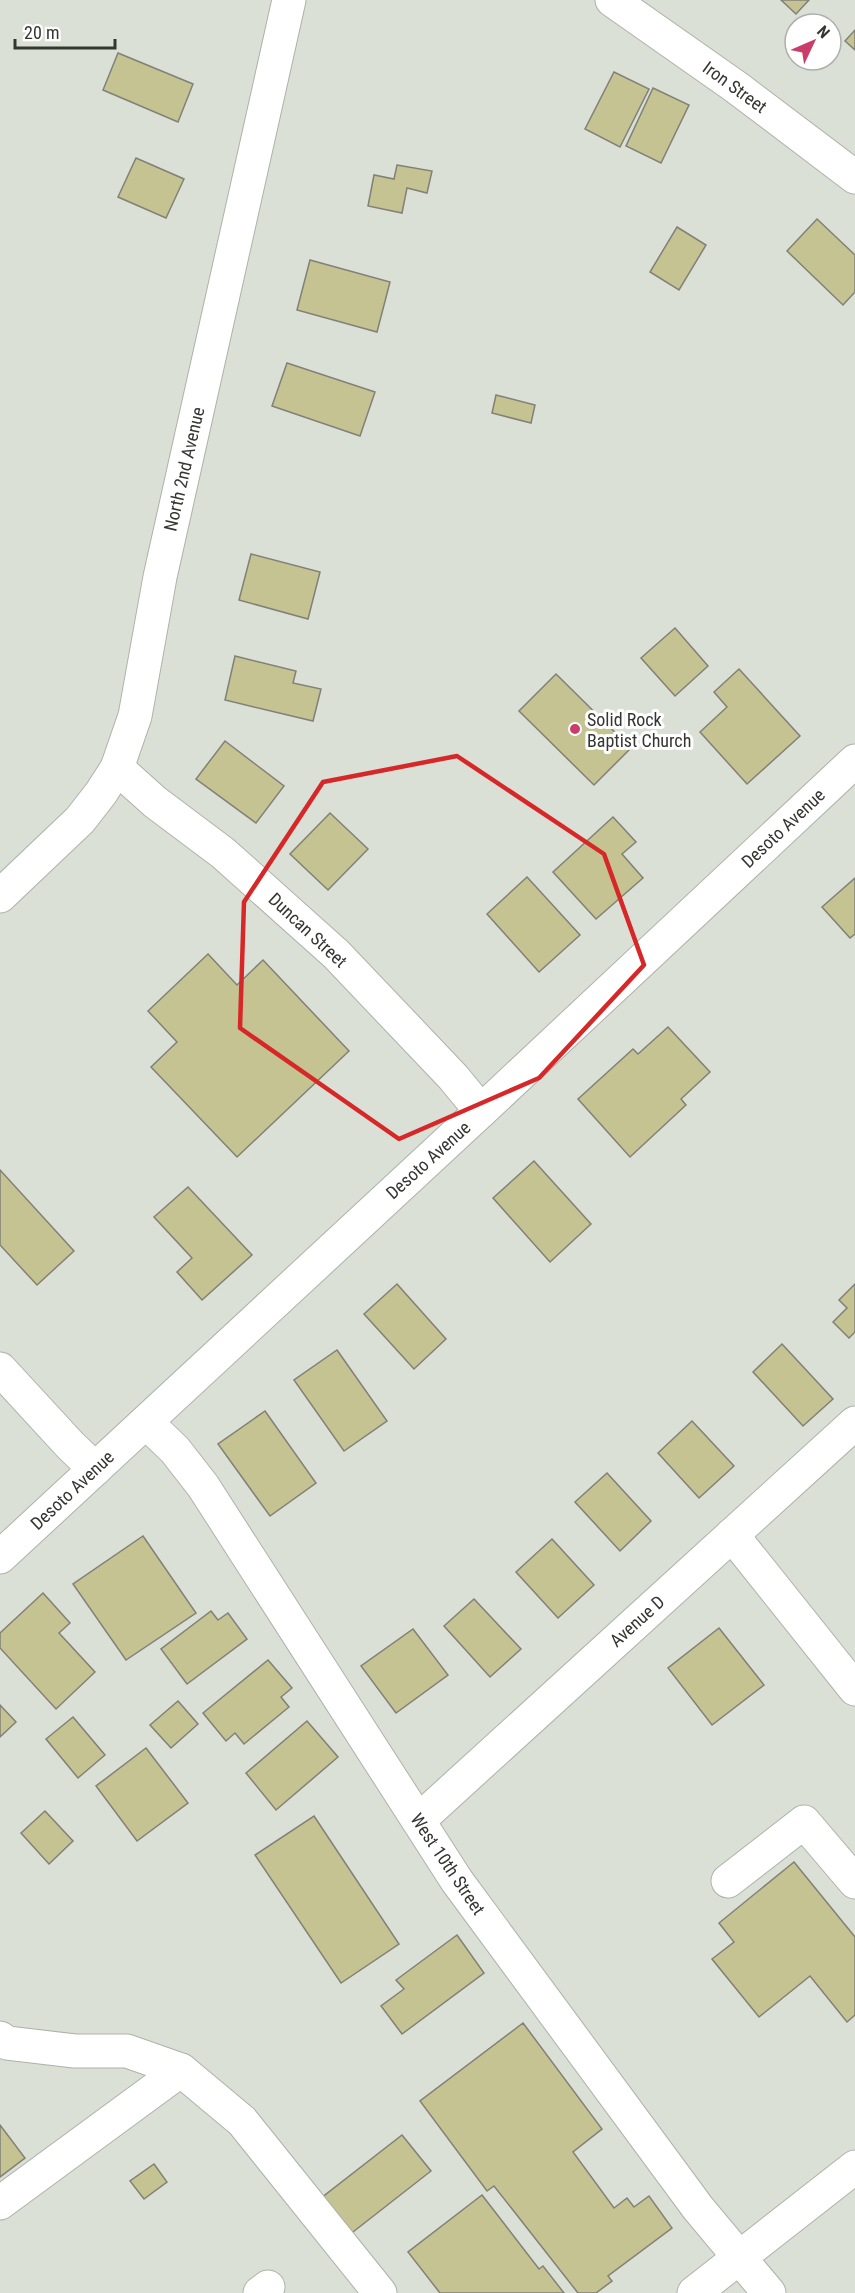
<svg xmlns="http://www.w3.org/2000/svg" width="855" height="2293" font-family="'Roboto Condensed',sans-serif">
	<rect width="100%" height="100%" fill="#dbe0d7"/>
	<g fill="#c4c391" stroke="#818178" stroke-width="1.5">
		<path d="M 781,0 L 809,0 L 796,14 Z"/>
		<path d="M 855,30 L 855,50 L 845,41 Z"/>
		<path d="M 118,53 L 193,84 L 178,122 L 103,90 Z"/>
		<path d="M 614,72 L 649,89 L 620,147 L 585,129 Z"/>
		<path d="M 653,88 L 689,105 L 661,163 L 626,146 Z"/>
		<path d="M 136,158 L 184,179 L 166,218 L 118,197 Z"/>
		<path d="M 397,165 L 432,171 L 427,193 L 407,188 L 402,213 L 368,206 L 374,175 L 394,179 Z"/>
		<path d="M 817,219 L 855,255 L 855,292 L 843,305 L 787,251 Z"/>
		<path d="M 677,227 L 706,245 L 679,290 L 650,272 Z"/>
		<path d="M 310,260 L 390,282 L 377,332 L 297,310 Z"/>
		<path d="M 287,363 L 375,392 L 360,436 L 272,406 Z"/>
		<path d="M 496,395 L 535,405 L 531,423 L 492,413 Z"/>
		<path d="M 251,554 L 320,572 L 308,619 L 239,600 Z"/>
		<path d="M 675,628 L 708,666 L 675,696 L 641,658 Z"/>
		<path d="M 235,656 L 296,671 L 293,683 L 321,689 L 313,721 L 225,700 Z"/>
		<path d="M 739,669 L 800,736 L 747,784 L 700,732 L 727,707 L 714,692 Z"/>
		<path d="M 556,674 L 631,748 L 594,785 L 519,711 Z"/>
		<path d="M 225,741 L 284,786 L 256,823 L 196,779 Z"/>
		<path d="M 330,813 L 368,849 L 328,890 L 290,854 Z"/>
		<path d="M 613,817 L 636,842 L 622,854 L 643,878 L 596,919 L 553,872 Z"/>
		<path d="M 527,877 L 580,935 L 539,972 L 487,914 Z"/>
		<path d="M 855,878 L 855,934 L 850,938 L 822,907 Z"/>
		<path d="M 208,954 L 237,985 L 263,960 L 349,1051 L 237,1157 L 151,1067 L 177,1042 L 148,1011 Z"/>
		<path d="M 668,1027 L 710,1072 L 681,1099 L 686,1105 L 630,1157 L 578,1099 L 633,1049 L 638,1054 Z"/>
		<path d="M 534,1161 L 591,1224 L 550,1262 L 493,1198 Z"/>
		<path d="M 0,1170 L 74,1251 L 37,1285 L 0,1245 Z"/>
		<path d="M 188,1187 L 252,1255 L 202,1300 L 177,1272 L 192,1258 L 154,1217 Z"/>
		<path d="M 397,1284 L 446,1339 L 414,1369 L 364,1314 Z"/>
		<path d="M 855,1284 L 855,1332 L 849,1338 L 833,1322 L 847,1308 L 839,1300 Z"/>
		<path d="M 782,1344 L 833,1399 L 803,1426 L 753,1372 Z"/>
		<path d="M 337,1350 L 387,1421 L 344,1451 L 294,1380 Z"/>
		<path d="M 265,1411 L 316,1483 L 270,1516 L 218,1444 Z"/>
		<path d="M 692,1421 L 734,1466 L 699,1498 L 658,1453 Z"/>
		<path d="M 607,1473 L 651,1521 L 620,1551 L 575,1502 Z"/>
		<path d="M 143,1536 L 196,1613 L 126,1660 L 73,1584 Z"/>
		<path d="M 552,1539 L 594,1585 L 558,1618 L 516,1572 Z"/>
		<path d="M 43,1593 L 70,1623 L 59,1633 L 95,1672 L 56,1709 L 0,1648 L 0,1633 Z"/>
		<path d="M 474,1599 L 521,1649 L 490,1677 L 444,1626 Z"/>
		<path d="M 211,1611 L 218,1620 L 228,1613 L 247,1639 L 187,1684 L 161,1649 Z"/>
		<path d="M 719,1628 L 764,1685 L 712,1725 L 668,1668 Z"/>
		<path d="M 413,1629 L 448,1675 L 396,1713 L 361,1666 Z"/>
		<path d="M 268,1660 L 292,1688 L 281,1697 L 289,1707 L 244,1744 L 235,1733 L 226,1741 L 203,1713 Z"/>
		<path d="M 178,1701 L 198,1724 L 171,1748 L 150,1725 Z"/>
		<path d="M 0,1705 L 16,1722 L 0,1737 Z"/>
		<path d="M 73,1717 L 105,1755 L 78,1778 L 46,1739 Z"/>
		<path d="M 307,1721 L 338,1757 L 276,1810 L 246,1773 Z"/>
		<path d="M 146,1748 L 188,1803 L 137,1841 L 96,1786 Z"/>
		<path d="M 45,1811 L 73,1841 L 49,1864 L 21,1833 Z"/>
		<path d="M 314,1816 L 399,1944 L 341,1983 L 255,1855 Z"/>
		<path d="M 794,1862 L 855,1937 L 855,2015 L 847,2022 L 810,1976 L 759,2017 L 712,1959 L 734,1942 L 719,1923 Z"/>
		<path d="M 457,1935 L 484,1973 L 402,2034 L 381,2006 L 404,1989 L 396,1980 Z"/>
		<path d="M 523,2023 L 602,2129 L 573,2152 L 614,2208 L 627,2198 L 634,2207 L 649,2196 L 672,2228 L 608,2276 L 612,2281 L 596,2293 L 578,2293 L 494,2186 L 487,2191 L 420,2101 Z"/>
		<path d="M 0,2125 L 25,2158 L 0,2177 Z"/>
		<path d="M 402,2135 L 431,2171 L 344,2239 L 316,2202 Z"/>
		<path d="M 154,2164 L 167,2182 L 144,2199 L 130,2181 Z"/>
		<path d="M 482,2195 L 539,2269 L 543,2266 L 564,2293 L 440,2293 L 408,2252 Z"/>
	</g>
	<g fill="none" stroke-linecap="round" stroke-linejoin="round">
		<g stroke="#adb2a9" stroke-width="35">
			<g id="minor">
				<path d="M 612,0 L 736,87 L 855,177"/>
				<path d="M 117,768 L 155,802 L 223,853 L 336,954 L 453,1077 L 481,1111"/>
				<path d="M 0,896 L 80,820 L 101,793 L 117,768 L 135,716 L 160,577 L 289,0"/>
				<path d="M 0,1369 L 70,1445 L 95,1469"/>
				<path d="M 147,1423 L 175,1450 L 203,1486 L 457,1881 L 698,2208 L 769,2293"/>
				<path d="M 732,1535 L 855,1689"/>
				<path d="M 0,1557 L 481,1111 L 855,761"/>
				<path d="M 419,1820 L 855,1423"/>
				<path d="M 728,1881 L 804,1822 L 855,1882"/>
				<path d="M 0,2038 L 7,2043 L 75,2051 L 127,2051 L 181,2070 L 242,2121 L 380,2293"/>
				<path d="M 0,2203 L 181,2070"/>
				<path d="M 260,2293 L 268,2287"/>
			</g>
		</g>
		<g stroke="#adb2a9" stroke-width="35">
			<path id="major" d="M 694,2293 L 855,2167"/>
		</g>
		<use href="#minor" stroke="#fff" stroke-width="33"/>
		<use href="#major" stroke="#fff" stroke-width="33"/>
	</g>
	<path fill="none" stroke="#d62828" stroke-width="4.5" stroke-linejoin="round" d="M 457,756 L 604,854 L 644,965 L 539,1078 L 399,1139 L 240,1028 L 244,902 L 323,782 Z"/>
	<circle fill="#ca3d6b" stroke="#fff" stroke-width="2" cx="575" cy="729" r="6"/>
	<g text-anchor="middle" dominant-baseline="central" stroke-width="6" stroke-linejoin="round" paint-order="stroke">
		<g font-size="18" fill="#343632" stroke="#fff">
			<text transform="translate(735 87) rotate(36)">Iron Street</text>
			<text transform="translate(184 469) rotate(-77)">North 2nd Avenue</text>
			<text transform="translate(783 828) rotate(-43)">Desoto Avenue</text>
			<text transform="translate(308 930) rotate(43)">Duncan Street</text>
			<text transform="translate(428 1160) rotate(-42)">Desoto Avenue</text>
			<text transform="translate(72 1490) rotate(-43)">Desoto Avenue</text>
			<text transform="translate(637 1621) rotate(-42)">Avenue D</text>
			<text transform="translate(448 1864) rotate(56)">West 10th Street</text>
		</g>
		<g font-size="18" fill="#343632" stroke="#fff" text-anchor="start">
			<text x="587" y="719">Solid Rock<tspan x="587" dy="21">Baptist Church</tspan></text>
		</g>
	</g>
	<g transform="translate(813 42) rotate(46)"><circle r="28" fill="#ffffff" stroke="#aeafad" stroke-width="1.5"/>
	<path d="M0-4.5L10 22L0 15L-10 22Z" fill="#ca3d6b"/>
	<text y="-9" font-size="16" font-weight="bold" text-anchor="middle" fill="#343632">N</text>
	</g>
	<path d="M15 39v9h100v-9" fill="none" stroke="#343632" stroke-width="3"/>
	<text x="24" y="39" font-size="18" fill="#343632" stroke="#ffffff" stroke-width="4.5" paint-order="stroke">20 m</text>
</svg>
